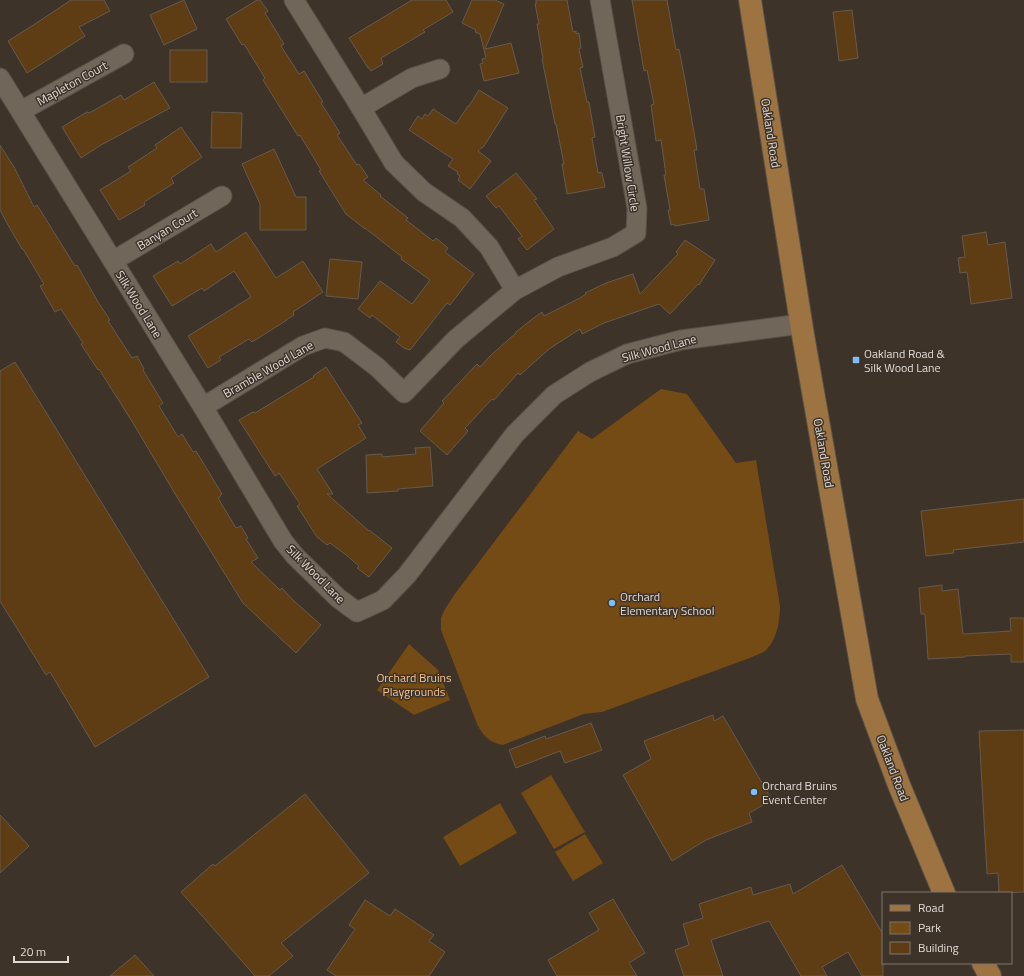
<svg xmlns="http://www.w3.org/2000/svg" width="1024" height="976" font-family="'Titillium Web',sans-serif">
	<rect width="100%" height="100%" fill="#3d3329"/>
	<g fill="#744a15">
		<path d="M 661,389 L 687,394 L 736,463 L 756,460 L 780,606 C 780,620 777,641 765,651 C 761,654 755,655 750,658 L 602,712 L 584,714 L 503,745 C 490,743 483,736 477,724 L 441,630 L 441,618 L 445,609 L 454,595 L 578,431 L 592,439 Z"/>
		<path d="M 409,644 L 438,670 L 450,700 L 414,715 L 377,690 Z"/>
		<path d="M 551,775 L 585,832 L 554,849 L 521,793 Z"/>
		<path d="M 500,803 L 517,833 L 460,866 L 443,837 Z"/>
		<path d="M 585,834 L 603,863 L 573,881 L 555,852 Z"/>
	</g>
	<g fill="#5f3d14" stroke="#655a4f">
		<path d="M 71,0 L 104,0 L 110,11 L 79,27 L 85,36 L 27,73 L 8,41 L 38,22 Z"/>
		<path d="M 184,0 L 197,29 L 164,45 L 150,15 Z"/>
		<path d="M 257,0 L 260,0 L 268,11 L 265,13 L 284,44 L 281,46 L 299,74 L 304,71 L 323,102 L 321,103 L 340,133 L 337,135 L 357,165 L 359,164 L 368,177 L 363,180 L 381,195 L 380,196 L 408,218 L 406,220 L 433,241 L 436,238 L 448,248 L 445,252 L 474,274 L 450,305 L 447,303 L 410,350 L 404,348 L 396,342 L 400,337 L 372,315 L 370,318 L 358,309 L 380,281 L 412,304 L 430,280 L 401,259 L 402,257 L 365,228 L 365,229 L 346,214 L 319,171 L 321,170 L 300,135 L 298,136 L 263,80 L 265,78 L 244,44 L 242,45 L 226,19 Z"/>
		<path d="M 412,0 L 446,0 L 453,12 L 423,30 L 425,32 L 381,58 L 383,64 L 371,71 L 369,68 L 368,68 L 349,38 Z"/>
		<path d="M 472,0 L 495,0 L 504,4 L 485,49 L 511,43 L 519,73 L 484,81 L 480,64 L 483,63 L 482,59 L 486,58 L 480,34 L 475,32 L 476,30 L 462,23 Z"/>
		<path d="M 536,0 L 567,0 L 573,32 L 576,31 L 576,34 L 579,33 L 581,48 L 579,49 L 583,67 L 580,68 L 587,102 L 589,102 L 595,137 L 592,138 L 598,173 L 601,172 L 601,173 L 602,173 L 605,187 L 567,194 L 562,164 L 564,164 L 556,124 L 555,124 L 542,59 L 543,59 L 537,24 L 539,24 L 535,4 L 536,4 Z"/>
		<path d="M 632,0 L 667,0 L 676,50 L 679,49 L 685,80 L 697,150 L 694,150 L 700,189 L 704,189 L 709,220 L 675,226 L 674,224 L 671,225 L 668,210 L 670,210 L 664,175 L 666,175 L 661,140 L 656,141 L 651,105 L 654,104 L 647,70 L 644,71 Z"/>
		<path d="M 852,10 L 858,58 L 839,61 L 833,12 Z"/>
		<rect x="170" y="50" width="37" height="32"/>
		<path d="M 154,82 L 170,108 L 101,145 L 81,158 L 62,127 L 87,112 L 89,113 L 121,95 L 124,100 Z"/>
		<path d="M 479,90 L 508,108 L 484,146 L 478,151 L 491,161 L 470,189 L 458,180 L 460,176 L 457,174 L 458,172 L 448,166 L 453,159 L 409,130 L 418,116 L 422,119 L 425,114 L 428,116 L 433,109 L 456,124 L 468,106 L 469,106 Z"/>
		<path d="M 212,112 L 242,113 L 241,148 L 211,148 Z"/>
		<path d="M 181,127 L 202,157 L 171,178 L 174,183 L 144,202 L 145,205 L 119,220 L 100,190 L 131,171 L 128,167 L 157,148 L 155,145 Z"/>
		<path d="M 0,145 L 14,167 L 34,207 L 37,205 L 75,266 L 77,265 L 98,302 L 110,320 L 108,321 L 132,358 L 137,356 L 144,369 L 143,370 L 163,403 L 159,406 L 178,437 L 182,434 L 193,452 L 196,451 L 222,494 L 220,496 L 220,497 L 218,498 L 236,528 L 241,526 L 248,538 L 246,539 L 258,558 L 251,562 L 280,590 L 282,588 L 293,600 L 321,625 L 296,653 L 243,603 L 177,497 L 133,423 L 99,369 L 98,370 L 81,344 L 83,343 L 61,309 L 55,312 L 40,286 L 44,284 L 23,249 L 22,249 L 8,225 L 0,210 Z"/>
		<path d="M 274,149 L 296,197 L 306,197 L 306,230 L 260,230 L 260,204 L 242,164 Z"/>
		<path d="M 516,173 L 537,199 L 534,200 L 554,229 L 527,250 L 518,239 L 522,236 L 499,206 L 496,208 L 486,196 Z"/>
		<path d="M 246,232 L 276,278 L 303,261 L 323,292 L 293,312 L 294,315 L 286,320 L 287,320 L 252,342 L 249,339 L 219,357 L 221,360 L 208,368 L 188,336 L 251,297 L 234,271 L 204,291 L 202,288 L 172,306 L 153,276 L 178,261 L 180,264 L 211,244 L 216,252 Z"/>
		<path d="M 986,232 L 988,245 L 1005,242 L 1012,298 L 971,304 L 967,272 L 960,273 L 958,258 L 965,257 L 962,236 Z"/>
		<path d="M 685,240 L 715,260 L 699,285 L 698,284 L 670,314 L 659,304 L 604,323 L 582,334 L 580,329 L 549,349 L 520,375 L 518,373 L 494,400 L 492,399 L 465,428 L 468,431 L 447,455 L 420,431 L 444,403 L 442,401 L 477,364 L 480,367 L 490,356 L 516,333 L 516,332 L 531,320 L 542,312 L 544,316 L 580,298 L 586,294 L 585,293 L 606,283 L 633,274 L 640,294 L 678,254 L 676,252 Z"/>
		<path d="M 330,259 L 362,262 L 358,299 L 326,296 Z"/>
		<path d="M 15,362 L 209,677 L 95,747 L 50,672 L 46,675 L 0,601 L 0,371 Z"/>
		<path d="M 326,367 L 362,423 L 358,425 L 366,438 L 317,469 L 333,494 L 327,494 L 369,531 L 369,530 L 392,548 L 369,577 L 357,568 L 359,566 L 345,554 L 330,543 L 327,545 L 317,537 L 297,506 L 300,504 L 279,473 L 275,476 L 239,420 L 253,412 L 255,413 L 314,377 L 313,376 Z"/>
		<path d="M 430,447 L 433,486 L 398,489 L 398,491 L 367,493 L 366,455 L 382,454 L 382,457 L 416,454 L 415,448 Z"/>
		<path d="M 1024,499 L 1024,542 L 953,550 L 954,553 L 926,556 L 921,511 Z"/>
		<path d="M 942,585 L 942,591 L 958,589 L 963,634 L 1011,631 L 1010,618 L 1024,618 L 1024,662 L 1011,662 L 1011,654 L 965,656 L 965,657 L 928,659 L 925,614 L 921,614 L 919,588 Z"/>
		<path d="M 713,715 L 714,721 L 723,716 L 772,800 L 749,813 L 752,822 L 706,840 L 672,861 L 623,775 L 651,759 L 644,741 Z"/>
		<path d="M 591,723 L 602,750 L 565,763 L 560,751 L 516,768 L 509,750 L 545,736 L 546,739 Z"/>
		<path d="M 1024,730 L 1024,892 L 999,893 L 998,873 L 987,874 L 979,731 Z"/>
		<path d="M 305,794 L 369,873 L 281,943 L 293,956 L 269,976 L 255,976 L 181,892 L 213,864 L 215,866 Z"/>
		<path d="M 0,815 L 29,846 L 0,873 Z"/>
		<path d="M 842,865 L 883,934 L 883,976 L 862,976 L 848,952 L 822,967 L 827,976 L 801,976 L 769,921 L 711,940 L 723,976 L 684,976 L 675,950 L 689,945 L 683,924 L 703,918 L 699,904 L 751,887 L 753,895 L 790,884 L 793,894 Z"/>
		<path d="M 613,899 L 645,953 L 629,963 L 637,976 L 557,976 L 548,960 L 599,930 L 589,913 Z"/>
		<path d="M 365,900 L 390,916 L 395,909 L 434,935 L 429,941 L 445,952 L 429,976 L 336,976 L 327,970 L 355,929 L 349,925 Z"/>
		<path d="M 135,955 L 154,976 L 110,976 Z"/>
	</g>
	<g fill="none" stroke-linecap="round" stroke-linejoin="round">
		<g stroke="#585048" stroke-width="21">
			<g id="street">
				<path d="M 294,0 L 361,108 L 394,163 L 424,192 L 462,218 L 489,247 L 515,290 L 558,267 L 613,247 L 636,233 L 637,208 L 600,0"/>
				<path d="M 0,78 L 203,407 L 283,541 L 295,556 L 338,598 L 357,612 L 383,600 L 407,575 L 515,434 L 554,395 L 590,372 L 627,354 L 681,340 L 801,324"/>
				<path d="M 361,108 L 412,78 L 440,69"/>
				<path d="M 21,111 L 124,54"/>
				<path d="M 113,261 L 222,196"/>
				<path d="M 203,407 L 303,346 L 325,338 L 344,342 L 377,367 L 404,393 L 456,339 L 515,290"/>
			</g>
		</g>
		<g stroke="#585048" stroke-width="24">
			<g id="primary">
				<path d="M 750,0 L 803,335 L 867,699 L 899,785 L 944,893"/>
				<path d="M 983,963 L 990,976"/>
			</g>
		</g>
		<use href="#street" stroke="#71665a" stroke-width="19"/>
		<use href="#primary" stroke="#9d7341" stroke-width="22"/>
	</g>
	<g fill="#7dbef9" stroke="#3d3329" stroke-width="1.5">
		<rect x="852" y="356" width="8" height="8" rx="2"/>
		<circle cx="612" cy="603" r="4"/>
		<circle cx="754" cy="792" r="4"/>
	</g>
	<g text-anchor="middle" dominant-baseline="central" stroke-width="3" stroke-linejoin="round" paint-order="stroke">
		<g font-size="12" fill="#e0dad4" stroke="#3d3329">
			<text transform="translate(72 83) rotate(-29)">Mapleton Court</text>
			<text transform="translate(771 133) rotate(81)">Oakland Road</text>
			<text transform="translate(628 163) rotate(81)">Bright Willow Circle</text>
			<text transform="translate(167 229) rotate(-31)">Banyan Court</text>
			<text transform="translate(139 304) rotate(58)">Silk Wood Lane</text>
			<text transform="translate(659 348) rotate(-15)">Silk Wood Lane</text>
			<text transform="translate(268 369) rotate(-30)">Bramble Wood Lane</text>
			<text transform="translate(824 453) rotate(80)">Oakland Road</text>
			<text transform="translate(316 574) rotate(45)">Silk Wood Lane</text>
			<text transform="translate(893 768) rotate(69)">Oakland Road</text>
		</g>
		<g font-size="12" fill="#e0dad4" stroke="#3d3329" text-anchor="start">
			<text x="864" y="353">Oakland Road &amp;<tspan x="864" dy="14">Silk Wood Lane</tspan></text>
			<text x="620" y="596">Orchard<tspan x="620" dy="14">Elementary School</tspan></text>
			<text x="762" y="785">Orchard Bruins<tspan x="762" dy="14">Event Center</tspan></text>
		</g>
		<g font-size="12" fill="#f7c38e" stroke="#3d3329">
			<text x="414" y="677">Orchard Bruins<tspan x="414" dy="14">Playgrounds</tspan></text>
		</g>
	</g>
	<rect x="882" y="892" width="130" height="72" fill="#3d3329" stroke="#7e766d"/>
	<rect x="890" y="905" width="20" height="6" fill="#9d7341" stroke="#7e766d"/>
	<text x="918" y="912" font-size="12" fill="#e0dad4">Road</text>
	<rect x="890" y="922" width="20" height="12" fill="#744a15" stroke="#7e766d"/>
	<text x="918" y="932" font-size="12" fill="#e0dad4">Park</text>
	<rect x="890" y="942" width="20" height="12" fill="#5f3d14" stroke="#7e766d"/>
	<text x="918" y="952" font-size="12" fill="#e0dad4">Building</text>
	<path d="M14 956v6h54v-6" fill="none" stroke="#e0dad4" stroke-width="2"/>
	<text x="20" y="956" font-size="12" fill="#e0dad4" stroke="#3d3329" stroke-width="3" paint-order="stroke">20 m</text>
</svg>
